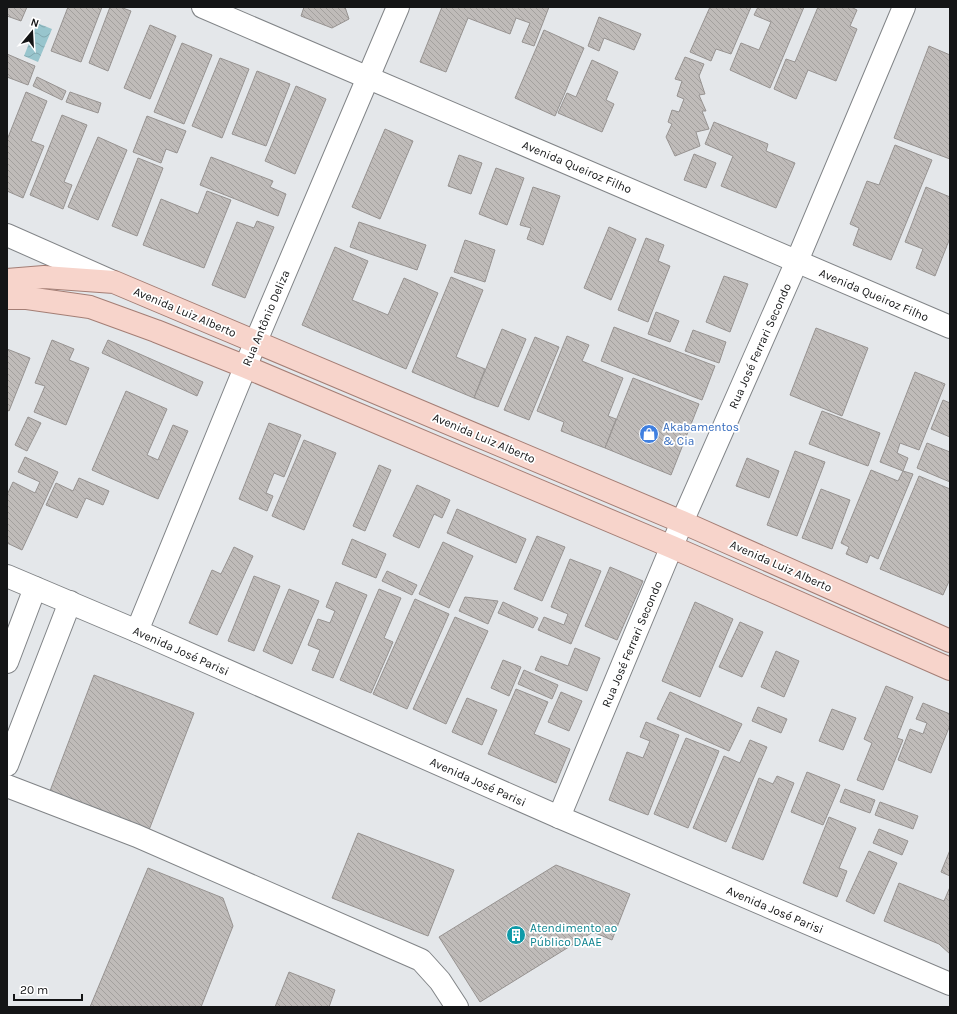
<svg xmlns="http://www.w3.org/2000/svg" width="957" height="1014" font-family="Karla,sans-serif">
	<defs>
		<pattern id="water-waves" width="16" height="10" patternUnits="userSpaceOnUse"><rect width="16" height="10" fill="#98c5cd"/><path d="M0 5q4-4 8 0t8 0" fill="none" stroke="#82a8af"/></pattern>
		<pattern id="building-back-hatch" width="6" height="6" patternUnits="userSpaceOnUse"><rect width="6" height="6" fill="#bfbbb9"/><path d="M-1 5l2 2M0 0l6 6M5-1l2 2" fill="none" stroke="#a3a09e"/></pattern>
	</defs>
	<rect width="100%" height="100%" fill="#e4e7ea"/>
	<path fill="url(#water-waves)" d="M 37,23 L 52,29 L 38,62 L 24,56 Z"/>
	<g fill="url(#building-back-hatch)" stroke="#979391">
		<path d="M 7,7 L 27,7 L 21,21 L 7,16 Z"/>
		<path d="M 68,7 L 102,7 L 81,62 L 51,51 Z"/>
		<path d="M 110,7 L 120,7 L 131,11 L 108,71 L 89,63 Z"/>
		<path d="M 304,7 L 345,7 L 349,19 L 332,28 L 301,16 Z"/>
		<path d="M 442,7 L 549,7 L 534,46 L 522,42 L 530,23 L 516,18 L 510,34 L 468,18 L 446,72 L 420,62 Z"/>
		<path d="M 710,7 L 751,7 L 731,54 L 716,49 L 711,61 L 690,52 Z"/>
		<path d="M 758,7 L 804,7 L 770,88 L 730,70 L 741,43 L 759,50 L 771,22 L 754,15 Z"/>
		<path d="M 818,7 L 851,7 L 857,10 L 850,26 L 857,29 L 836,81 L 808,70 L 796,99 L 774,89 L 786,59 L 795,62 Z"/>
		<path d="M 599,17 L 641,34 L 634,50 L 604,38 L 599,51 L 588,46 Z"/>
		<path d="M 150,25 L 176,36 L 150,99 L 124,88 Z"/>
		<path d="M 544,30 L 584,48 L 555,116 L 515,98 Z"/>
		<path d="M 182,43 L 212,55 L 184,124 L 154,112 Z"/>
		<path d="M 929,46 L 950,55 L 950,159 L 894,138 Z"/>
		<path d="M 7,54 L 35,66 L 28,85 L 7,77 Z"/>
		<path d="M 685,57 L 704,64 L 699,76 L 705,94 L 699,95 L 706,111 L 702,111 L 709,129 L 696,132 L 700,146 L 675,156 L 666,137 L 672,124 L 668,122 L 672,110 L 679,112 L 684,99 L 677,96 L 682,81 L 675,79 Z"/>
		<path d="M 220,58 L 249,69 L 222,138 L 192,126 Z"/>
		<path d="M 592,60 L 618,72 L 606,100 L 614,104 L 602,132 L 558,113 L 567,93 L 576,97 Z"/>
		<path d="M 257,71 L 290,84 L 266,146 L 232,134 Z"/>
		<path d="M 37,77 L 66,91 L 62,100 L 33,86 Z"/>
		<path d="M 296,86 L 326,99 L 295,174 L 265,161 Z"/>
		<path d="M 26,92 L 47,101 L 31,141 L 44,146 L 23,198 L 7,191 L 7,140 Z"/>
		<path d="M 70,92 L 101,103 L 98,113 L 66,102 Z"/>
		<path d="M 62,115 L 87,125 L 64,182 L 72,185 L 63,209 L 30,195 Z"/>
		<path d="M 147,116 L 186,131 L 177,153 L 166,149 L 161,163 L 133,152 Z"/>
		<path d="M 714,122 L 768,144 L 766,151 L 795,163 L 776,208 L 721,186 L 733,156 L 705,144 Z"/>
		<path d="M 385,129 L 413,141 L 380,219 L 352,207 Z"/>
		<path d="M 98,137 L 127,150 L 98,220 L 68,207 Z"/>
		<path d="M 895,145 L 932,160 L 891,260 L 853,245 L 859,228 L 850,224 L 867,181 L 879,185 Z"/>
		<path d="M 694,154 L 716,163 L 706,188 L 684,180 Z"/>
		<path d="M 459,155 L 482,163 L 471,194 L 448,186 Z"/>
		<path d="M 211,157 L 273,181 L 270,187 L 286,194 L 278,216 L 200,185 Z"/>
		<path d="M 138,158 L 163,168 L 137,236 L 112,226 Z"/>
		<path d="M 496,168 L 524,178 L 507,225 L 479,214 Z"/>
		<path d="M 533,187 L 560,196 L 543,245 L 527,239 L 531,228 L 520,225 Z"/>
		<path d="M 926,187 L 950,197 L 950,238 L 935,276 L 916,268 L 923,249 L 905,242 Z"/>
		<path d="M 207,191 L 231,200 L 204,268 L 143,245 L 161,199 L 198,214 Z"/>
		<path d="M 257,221 L 274,227 L 245,298 L 212,285 L 237,222 L 254,228 Z"/>
		<path d="M 359,222 L 426,245 L 417,270 L 350,247 Z"/>
		<path d="M 609,227 L 636,239 L 611,300 L 584,288 Z"/>
		<path d="M 646,238 L 664,245 L 658,261 L 670,266 L 648,322 L 618,310 Z"/>
		<path d="M 465,240 L 495,250 L 485,282 L 454,272 Z"/>
		<path d="M 335,247 L 368,261 L 352,300 L 388,315 L 404,278 L 438,293 L 406,369 L 302,325 Z"/>
		<path d="M 724,276 L 748,284 L 730,332 L 706,322 Z"/>
		<path d="M 451,277 L 483,290 L 456,357 L 485,369 L 474,398 L 412,372 Z"/>
		<path d="M 656,312 L 679,321 L 670,342 L 648,334 Z"/>
		<path d="M 614,327 L 715,366 L 702,400 L 601,361 Z"/>
		<path d="M 816,328 L 868,348 L 842,416 L 790,395 Z"/>
		<path d="M 502,329 L 526,339 L 498,407 L 474,398 Z"/>
		<path d="M 693,330 L 726,342 L 719,363 L 685,351 Z"/>
		<path d="M 567,336 L 589,345 L 582,361 L 623,378 L 608,416 L 616,419 L 605,448 L 561,431 L 564,422 L 537,411 Z"/>
		<path d="M 535,337 L 559,347 L 529,420 L 504,410 Z"/>
		<path d="M 52,340 L 74,349 L 69,360 L 89,368 L 66,425 L 34,412 L 45,386 L 35,383 Z"/>
		<path d="M 108,340 L 203,382 L 197,396 L 102,353 Z"/>
		<path d="M 7,349 L 30,358 L 9,411 L 7,410 Z"/>
		<path d="M 915,372 L 945,384 L 919,450 L 900,443 L 897,453 L 908,458 L 903,471 L 880,462 Z"/>
		<path d="M 633,378 L 699,404 L 671,475 L 605,448 Z"/>
		<path d="M 126,391 L 167,409 L 147,455 L 158,460 L 173,425 L 188,431 L 158,499 L 92,470 Z"/>
		<path d="M 943,400 L 950,403 L 950,437 L 931,429 Z"/>
		<path d="M 822,411 L 880,433 L 868,466 L 809,444 Z"/>
		<path d="M 28,417 L 41,423 L 27,451 L 15,445 Z"/>
		<path d="M 269,423 L 301,435 L 284,477 L 274,473 L 266,493 L 273,496 L 267,511 L 239,499 Z"/>
		<path d="M 304,440 L 336,453 L 304,530 L 272,516 Z"/>
		<path d="M 927,443 L 950,452 L 950,482 L 917,468 Z"/>
		<path d="M 795,451 L 825,462 L 797,536 L 767,525 Z"/>
		<path d="M 25,457 L 58,472 L 22,550 L 7,543 L 7,495 L 13,482 L 35,493 L 40,482 L 18,472 Z"/>
		<path d="M 747,458 L 779,471 L 769,498 L 736,486 Z"/>
		<path d="M 379,465 L 391,470 L 365,531 L 353,526 Z"/>
		<path d="M 871,470 L 898,481 L 903,471 L 913,474 L 878,559 L 870,555 L 867,563 L 846,554 L 849,547 L 841,543 Z"/>
		<path d="M 919,476 L 950,489 L 950,579 L 943,595 L 880,569 Z"/>
		<path d="M 79,478 L 109,491 L 103,505 L 86,498 L 77,518 L 46,505 L 56,483 L 73,491 Z"/>
		<path d="M 417,485 L 450,500 L 442,518 L 434,514 L 419,548 L 393,536 Z"/>
		<path d="M 821,489 L 850,500 L 832,549 L 802,538 Z"/>
		<path d="M 457,509 L 526,539 L 516,563 L 447,533 Z"/>
		<path d="M 537,536 L 565,547 L 542,601 L 514,589 Z"/>
		<path d="M 352,539 L 386,554 L 376,578 L 342,564 Z"/>
		<path d="M 443,542 L 473,556 L 449,608 L 419,594 Z"/>
		<path d="M 234,547 L 253,556 L 217,635 L 189,623 L 212,570 L 221,574 Z"/>
		<path d="M 570,559 L 601,571 L 571,644 L 538,630 L 544,617 L 564,625 L 568,614 L 551,607 Z"/>
		<path d="M 610,567 L 643,581 L 617,640 L 585,626 Z"/>
		<path d="M 387,571 L 417,585 L 412,595 L 382,581 Z"/>
		<path d="M 254,576 L 280,586 L 254,651 L 228,641 Z"/>
		<path d="M 336,582 L 367,595 L 333,678 L 312,670 L 320,650 L 308,645 L 318,619 L 330,623 L 335,611 L 326,607 Z"/>
		<path d="M 289,589 L 319,601 L 292,664 L 263,651 Z"/>
		<path d="M 379,589 L 401,598 L 384,638 L 393,642 L 371,693 L 340,680 Z"/>
		<path d="M 465,597 L 498,601 L 488,624 L 459,611 Z"/>
		<path d="M 415,599 L 449,614 L 407,709 L 373,694 Z"/>
		<path d="M 503,602 L 538,618 L 533,628 L 498,613 Z"/>
		<path d="M 695,602 L 733,619 L 700,697 L 662,681 Z"/>
		<path d="M 455,617 L 488,631 L 446,724 L 413,709 Z"/>
		<path d="M 740,622 L 763,632 L 742,677 L 719,667 Z"/>
		<path d="M 575,648 L 600,658 L 587,691 L 535,670 L 541,656 L 568,666 Z"/>
		<path d="M 776,651 L 799,661 L 784,697 L 761,687 Z"/>
		<path d="M 503,660 L 521,667 L 509,696 L 491,688 Z"/>
		<path d="M 524,670 L 558,685 L 552,699 L 518,684 Z"/>
		<path d="M 94,675 L 194,713 L 149,830 L 50,791 Z"/>
		<path d="M 886,686 L 913,697 L 897,738 L 903,740 L 883,790 L 857,780 L 872,743 L 864,739 Z"/>
		<path d="M 516,689 L 548,702 L 534,734 L 570,749 L 556,783 L 488,754 Z"/>
		<path d="M 561,692 L 582,701 L 569,731 L 548,722 Z"/>
		<path d="M 670,692 L 742,724 L 729,751 L 657,719 Z"/>
		<path d="M 467,698 L 497,710 L 482,745 L 452,732 Z"/>
		<path d="M 923,703 L 950,714 L 950,725 L 931,773 L 898,760 L 910,729 L 923,734 L 927,723 L 916,719 Z"/>
		<path d="M 758,707 L 787,719 L 781,733 L 752,721 Z"/>
		<path d="M 832,709 L 856,718 L 843,750 L 819,741 Z"/>
		<path d="M 646,722 L 679,735 L 648,815 L 609,800 L 627,752 L 643,758 L 650,741 L 640,737 Z"/>
		<path d="M 686,738 L 719,751 L 688,828 L 654,814 Z"/>
		<path d="M 750,740 L 767,747 L 726,842 L 693,828 L 724,756 L 740,763 Z"/>
		<path d="M 807,772 L 840,785 L 823,825 L 791,812 Z"/>
		<path d="M 777,776 L 794,783 L 763,860 L 732,848 L 759,778 L 773,784 Z"/>
		<path d="M 845,789 L 875,800 L 870,813 L 840,802 Z"/>
		<path d="M 880,802 L 918,816 L 913,829 L 875,815 Z"/>
		<path d="M 829,817 L 856,828 L 839,868 L 847,871 L 837,897 L 803,883 Z"/>
		<path d="M 879,829 L 908,841 L 902,855 L 873,843 Z"/>
		<path d="M 358,833 L 454,870 L 428,936 L 332,898 Z"/>
		<path d="M 950,850 L 950,876 L 941,872 Z"/>
		<path d="M 869,851 L 897,863 L 874,914 L 846,901 Z"/>
		<path d="M 556,865 L 630,894 L 612,940 L 593,932 L 480,1002 L 439,937 Z"/>
		<path d="M 148,868 L 223,898 L 233,926 L 201,1007 L 90,1007 Z"/>
		<path d="M 899,883 L 944,901 L 950,887 L 950,954 L 939,944 L 884,921 Z"/>
		<path d="M 289,972 L 335,990 L 329,1007 L 275,1007 Z"/>
	</g>
	<g fill="none" stroke-linecap="round" stroke-linejoin="round">
		<g stroke="#818487" stroke-width="24">
			<g id="minor">
				<path d="M 203,7 L 950,327"/>
				<path d="M 7,235 L 111,281"/>
				<path d="M 7,576 L 137,631 L 559,817 L 950,984"/>
				<path d="M 137,631 L 256,341 L 398,7"/>
				<path d="M 7,662 L 35,588"/>
				<path d="M 7,765 L 70,602"/>
				<path d="M 7,786 L 137,836 L 421,960 L 440,981 L 457,1007"/>
				<path d="M 559,817 L 682,522 L 797,261 L 904,7"/>
			</g>
		</g>
		<g stroke="#a47e75" stroke-width="24">
			<g id="major">
				<path d="M 7,280 L 44,277 L 114,282 L 682,522 L 950,641"/>
				<path d="M 7,298 L 27,298 L 90,307 L 156,331 L 246,367 L 672,547 L 950,669"/>
			</g>
		</g>
		<use href="#minor" stroke="#fff" stroke-width="22"/>
		<use href="#major" stroke="#f7d4cb" stroke-width="22"/>
	</g>
	<defs>
		<g id="shop-disc" transform="scale(1)"><circle r="9.5" fill="#3f7fe0" stroke="#fff"/><path d="M-5-2.5h2.3a2.7 3.5 0 0 1 5.4 0H5L5.5 6h-11ZM-1.5-2.5h3a1.5 2.3 0 0 0-3 0Z" fill="#fff"/></g>
		<g id="building-disc" transform="scale(1)"><circle r="9.5" fill="#0f9aa8" stroke="#fff"/><path d="M-4-6H4V6H1V3H-1V6H-4ZM-2.5-4.3h1.7v1.8h-1.7ZM.8-4.3h1.7v1.8H.8ZM-2.5-1h1.7V.8h-1.7ZM.8-1h1.7V.8H.8Z" fill="#fff"/></g>
	</defs>
	<g fill-rule="evenodd">
		<use href="#shop-disc" x="649" y="434"/>
		<use href="#building-disc" x="516" y="935"/>
	</g>
	<g text-anchor="middle" dominant-baseline="central" stroke-width="3.5" stroke-linejoin="round" paint-order="stroke">
		<g font-size="12" fill="#141516" stroke="#fff">
			<text transform="translate(577 167) rotate(23)">Avenida Queiroz Filho</text>
			<text transform="translate(874 295) rotate(23)">Avenida Queiroz Filho</text>
			<text transform="translate(185 312) rotate(23)">Avenida Luiz Alberto</text>
			<text transform="translate(266 318) rotate(-67)">Rua Antônio Deliza</text>
			<text transform="translate(760 346) rotate(-66)">Rua José Ferrari Secondo</text>
			<text transform="translate(484 438) rotate(23)">Avenida Luiz Alberto</text>
			<text transform="translate(781 566) rotate(24)">Avenida Luiz Alberto</text>
			<text transform="translate(632 644) rotate(-67)">Rua José Ferrari Secondo</text>
			<text transform="translate(181 651) rotate(24)">Avenida José Parisi</text>
			<text transform="translate(478 782) rotate(24)">Avenida José Parisi</text>
			<text transform="translate(775 910) rotate(23)">Avenida José Parisi</text>
		</g>
		<g font-size="12" fill="#366cbe" stroke="#fff" text-anchor="start">
			<text x="663" y="427">Akabamentos<tspan x="663" dy="14">&amp; Cia</tspan></text>
		</g>
		<g font-size="12" fill="#0d838f" stroke="#fff" text-anchor="start">
			<text x="530" y="928">Atendimento ao<tspan x="530" dy="14">Público DAAE</tspan></text>
		</g>
	</g>
	<rect width="957" height="1014" fill="none" stroke="#141516" stroke-width="16"/>
	<g transform="translate(32 32) rotate(18)" stroke="#ffffff" stroke-width="3" paint-order="stroke">
	<path d="M0-3L7 15L0 10L-7 15Z" fill="#141516"/>
	<text y="-6" font-size="11" font-weight="bold" text-anchor="middle" fill="#141516">N</text>
	</g>
	<path d="M14 994v6h68v-6" fill="none" stroke="#141516" stroke-width="2"/>
	<text x="20" y="994" font-size="12" fill="#141516" stroke="#ffffff" stroke-width="3" paint-order="stroke">20 m</text>
</svg>
